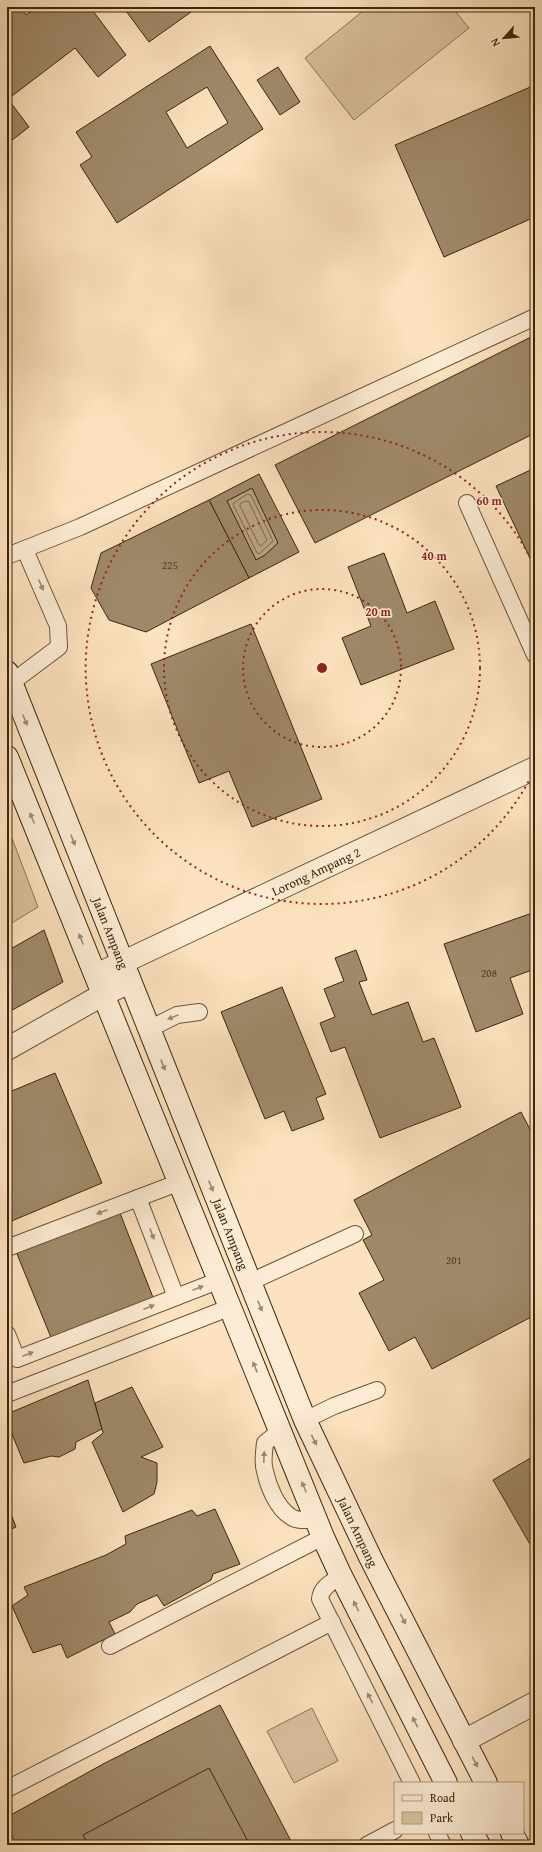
<svg xmlns="http://www.w3.org/2000/svg" width="542" height="1852" font-family="'Gentium Book Plus',serif">
	<rect width="100%" height="100%" fill="#fce2be"/>
	<filter id="stains"><feTurbulence type="fractalNoise" baseFrequency=".005" numOctaves="4"/><feColorMatrix values="0 0 0 0 .2 0 0 0 0 .09 0 0 0 0 .02 0 0 0 .5 -.17"/></filter>
	<radialGradient id="worn" r=".72"><stop offset=".6" stop-color="#630" stop-opacity="0"/><stop offset="1" stop-color="#630" stop-opacity=".3"/></radialGradient>
	<g fill="#dbc2a0" stroke="#8a7557">
		<path d="M 368,7 L 452,7 L 469,28 L 354,120 L 305,58 Z"/>
		<path d="M 7,825 L 38,907 L 7,926 Z"/>
		<path d="M 312,1708 L 338,1761 L 294,1783 L 267,1731 Z"/>
	</g>
	<path fill="#baa382" stroke="#877254" d="M 252,488 L 278,543 L 265,555 L 256,560 L 227,501 Z"/>
	<g fill="none" stroke-linecap="round" stroke-linejoin="round">
		<g stroke="#7a6648" stroke-width="1">
			<path d="M 248,494 L 251,495 L 273,541 L 259,554 L 257,553 L 233,504 Z"/>
			<path d="M 246,501 L 249,502 L 267,540 L 261,546 L 259,545 L 240,506 L 240,504 Z"/>
		</g>
	</g>
	<g fill="#9f896a" stroke="#3a280e" fill-rule="evenodd">
		<path d="M 7,7 L 20,7 L 26,15 L 37,7 L 90,7 L 126,55 L 98,77 L 75,48 L 8,99 L 29,127 L 7,144 Z"/>
		<path d="M 123,7 L 167,7 L 168,9 L 171,7 L 198,7 L 149,42 Z"/>
		<path d="M 210,46 L 263,129 L 117,223 L 80,165 L 92,157 L 76,132 ZM 207,87 L 228,123 L 187,148 L 166,112 Z"/>
		<path d="M 278,67 L 300,102 L 280,115 L 257,80 Z"/>
		<path d="M 535,85 L 535,217 L 444,257 L 395,145 Z"/>
		<path d="M 535,335 L 535,433 L 315,543 L 275,465 Z"/>
		<path d="M 535,468 L 535,569 L 496,486 Z"/>
		<path d="M 259,474 L 299,552 L 249,578 L 209,500 ZM 252,488 L 278,543 L 265,555 L 256,560 L 227,501 Z"/>
		<path d="M 209,500 L 249,578 L 146,632 L 109,620 L 91,588 L 101,553 Z"/>
		<path d="M 384,553 L 407,613 L 435,601 L 454,649 L 361,685 L 342,638 L 371,626 L 348,567 Z"/>
		<path d="M 251,624 L 322,799 L 252,827 L 229,771 L 199,783 L 151,664 Z"/>
		<path d="M 535,912 L 535,969 L 510,978 L 523,1014 L 476,1032 L 444,944 Z"/>
		<path d="M 44,930 L 63,982 L 7,1013 L 7,951 Z"/>
		<path d="M 356,950 L 367,980 L 359,982 L 372,1015 L 408,1002 L 423,1042 L 434,1038 L 461,1107 L 380,1138 L 345,1047 L 331,1052 L 320,1023 L 335,1017 L 324,989 L 344,981 L 335,958 Z"/>
		<path d="M 282,987 L 326,1094 L 316,1098 L 324,1119 L 292,1131 L 284,1111 L 265,1119 L 221,1012 Z"/>
		<path d="M 55,1073 L 102,1183 L 7,1223 L 7,1093 Z"/>
		<path d="M 521,1112 L 535,1139 L 535,1315 L 432,1369 L 415,1337 L 389,1351 L 359,1293 L 384,1280 L 363,1240 L 372,1235 L 354,1200 Z"/>
		<path d="M 118,1208 L 154,1300 L 52,1340 L 15,1249 Z"/>
		<path d="M 88,1380 L 102,1429 L 76,1442 L 75,1449 L 59,1457 L 51,1456 L 24,1463 L 7,1422 L 7,1414 Z"/>
		<path d="M 132,1387 L 163,1447 L 141,1457 L 157,1463 L 157,1482 L 154,1494 L 123,1512 L 92,1442 L 103,1433 L 95,1403 Z"/>
		<path d="M 534,1456 L 535,1458 L 535,1553 L 493,1480 Z"/>
		<path d="M 7,1504 L 16,1527 L 7,1531 Z"/>
		<path d="M 215,1509 L 240,1564 L 213,1574 L 211,1580 L 164,1606 L 157,1595 L 137,1604 L 130,1612 L 109,1622 L 115,1634 L 67,1658 L 61,1644 L 33,1653 L 12,1606 L 28,1595 L 24,1587 L 106,1555 L 126,1544 L 125,1536 L 192,1510 L 197,1516 Z"/>
		<path d="M 220,1705 L 293,1845 L 17,1845 L 7,1827 L 7,1817 L 105,1763 Z"/>
		<path d="M 209,1768 L 250,1845 L 88,1845 L 83,1835 Z"/>
	</g>
	<g fill="none" stroke-linecap="round" stroke-linejoin="round">
		<g stroke="#6a563a" stroke-width="18">
			<g id="lane">
				<path d="M 467,503 L 535,655"/>
				<path d="M 7,556 L 80,527 L 535,317"/>
				<path d="M 11,683 L 59,647 L 58,626 L 25,550"/>
				<path d="M 149,1029 L 177,1015 L 199,1012"/>
				<path d="M 138,1198 L 176,1297"/>
				<path d="M 7,1248 L 180,1182"/>
				<path d="M 250,1282 L 355,1234"/>
				<path d="M 7,1334 L 17,1359 L 220,1280"/>
				<path d="M 7,1394 L 231,1307"/>
				<path d="M 305,1420 L 334,1406 L 377,1390"/>
				<path d="M 281,1430 L 265,1443 C 264,1453 262,1462 265,1471 C 268,1486 277,1508 290,1516 C 297,1522 308,1520 317,1519"/>
				<path d="M 341,1576 C 332,1582 321,1587 320,1599 L 412,1783"/>
				<path d="M 110,1646 L 323,1537"/>
				<path d="M 7,1789 L 332,1622"/>
				<path d="M 437,1833 L 443,1845"/>
				<path d="M 367,1845 L 395,1830"/>
			</g>
		</g>
		<g stroke="#6a563a" stroke-width="24">
			<g id="street">
				<path id="s1" d="M 96,975 L 535,768"/>
				<path d="M 7,1049 L 104,994 L 130,982"/>
				<path d="M 464,1741 L 535,1703"/>
			</g>
		</g>
		<g stroke="#3a280e" stroke-width="24">
			<g id="secondary">
				<path id="s2" d="M 7,672 L 305,1420 L 371,1559 L 486,1783"/>
				<path d="M 7,757 L 323,1537 L 341,1576 L 446,1783"/>
				<path d="M 472,1833 L 479,1845"/>
				<path d="M 512,1833 L 518,1845"/>
			</g>
		</g>
		<use href="#lane" stroke="#fdecd5" stroke-width="16"/>
		<use href="#street" stroke="#fdecd5" stroke-width="22"/>
		<use href="#secondary" stroke="#fdecd5" stroke-width="22"/>
	</g>
	<defs><path id="oneway-solid" d="M-6-.8H1V-3.2L6.5 0L1 3.2V.8H-6Z"/></defs>
	<g fill="#9c8a72">
		<use href="#oneway-solid" transform="translate(41 585) rotate(67)"/>
		<use href="#oneway-solid" transform="translate(25 720) rotate(68)"/>
		<use href="#oneway-solid" transform="translate(32 818) rotate(-112)"/>
		<use href="#oneway-solid" transform="translate(73 840) rotate(68)"/>
		<use href="#oneway-solid" transform="translate(81 939) rotate(-112)"/>
		<use href="#oneway-solid" transform="translate(173 1017) rotate(158)"/>
		<use href="#oneway-solid" transform="translate(163 1065) rotate(68)"/>
		<use href="#oneway-solid" transform="translate(211 1186) rotate(68)"/>
		<use href="#oneway-solid" transform="translate(102 1212) rotate(159)"/>
		<use href="#oneway-solid" transform="translate(152 1234) rotate(69)"/>
		<use href="#oneway-solid" transform="translate(198 1288) rotate(-21)"/>
		<use href="#oneway-solid" transform="translate(260 1306) rotate(68)"/>
		<use href="#oneway-solid" transform="translate(149 1307) rotate(-21)"/>
		<use href="#oneway-solid" transform="translate(28 1354) rotate(-21)"/>
		<use href="#oneway-solid" transform="translate(255 1367) rotate(-112)"/>
		<use href="#oneway-solid" transform="translate(314 1440) rotate(64)"/>
		<use href="#oneway-solid" transform="translate(264 1457) rotate(-88)"/>
		<use href="#oneway-solid" transform="translate(304 1487) rotate(-112)"/>
		<use href="#oneway-solid" transform="translate(356 1606) rotate(-117)"/>
		<use href="#oneway-solid" transform="translate(403 1619) rotate(62)"/>
		<use href="#oneway-solid" transform="translate(370 1698) rotate(-117)"/>
		<use href="#oneway-solid" transform="translate(415 1722) rotate(-117)"/>
		<use href="#oneway-solid" transform="translate(475 1762) rotate(62)"/>
	</g>
	<g fill="none" stroke="#8f2418" stroke-width="2" stroke-dasharray="2 4">
		<circle cx="322" cy="668" r="79"/>
		<circle cx="322" cy="668" r="158"/>
		<path d="M534 771A236 236 0 1 1 534 565"/>
	</g>
	<g text-anchor="middle" dominant-baseline="central" stroke-width="3.5" stroke-linejoin="round" paint-order="stroke">
		<g font-size="11" fill="#534025">
			<text x="170" y="565">225</text>
			<text x="489" y="973">208</text>
			<text x="454" y="1260">201</text>
		</g>
		<g font-size="13" fill="#3a280e" stroke="#fdecd5">
			<text stroke="none"><textPath href="#s1" startOffset="243">Lorong Ampang 2</textPath></text>
			<text stroke="none"><textPath href="#s2" startOffset="281">Jalan Ampang</textPath></text>
			<text stroke="none"><textPath href="#s2" startOffset="605">Jalan Ampang</textPath></text>
			<text stroke="none"><textPath href="#s2" startOffset="929">Jalan Ampang</textPath></text>
		</g>
	</g>
	<circle cx="322" cy="668" r="6" fill="#8f2418" stroke="#fdecd5" stroke-width="2"/>
	<g font-size="12" text-anchor="middle" font-weight="bold" fill="#8f2418" stroke="#fdecd5" stroke-width="3.5" stroke-linejoin="round" paint-order="stroke">
		<text x="489" y="505">60 m</text>
		<text x="434" y="560">40 m</text>
		<text x="378" y="616">20 m</text>
	</g>
	<rect width="542" height="1852" fill="none" stroke="#fce2be" stroke-width="24"/>
	<rect x="8" y="8" width="526" height="1836" fill="none" stroke="#3a280e" stroke-width="2"/>
	<rect x="12" y="12" width="518" height="1828" fill="none" stroke="#3a280e"/>
	<rect x="394" y="1782" width="130" height="52" fill="#fdecd5" stroke="#af9e85"/>
	<rect x="402" y="1795" width="20" height="6" fill="#fdecd5" stroke="#af9e85"/>
	<text x="430" y="1802" font-size="12" fill="#3a280e">Road</text>
	<rect x="402" y="1812" width="20" height="12" fill="#dbc2a0" stroke="#af9e85"/>
	<text x="430" y="1822" font-size="12" fill="#3a280e">Park</text>
	<g transform="translate(504 38) rotate(243)" stroke="#fdecd5" stroke-width="3" paint-order="stroke">
	<path d="M0-3L7 15L0 10L-7 15Z" fill="#3a280e"/>
	<text y="-6" font-size="11" font-weight="bold" text-anchor="middle" fill="#3a280e">N</text>
	</g>
	<rect width="100%" height="100%" filter="url(#stains)"/>
	<rect width="100%" height="100%" fill="url(#worn)"/>
</svg>
